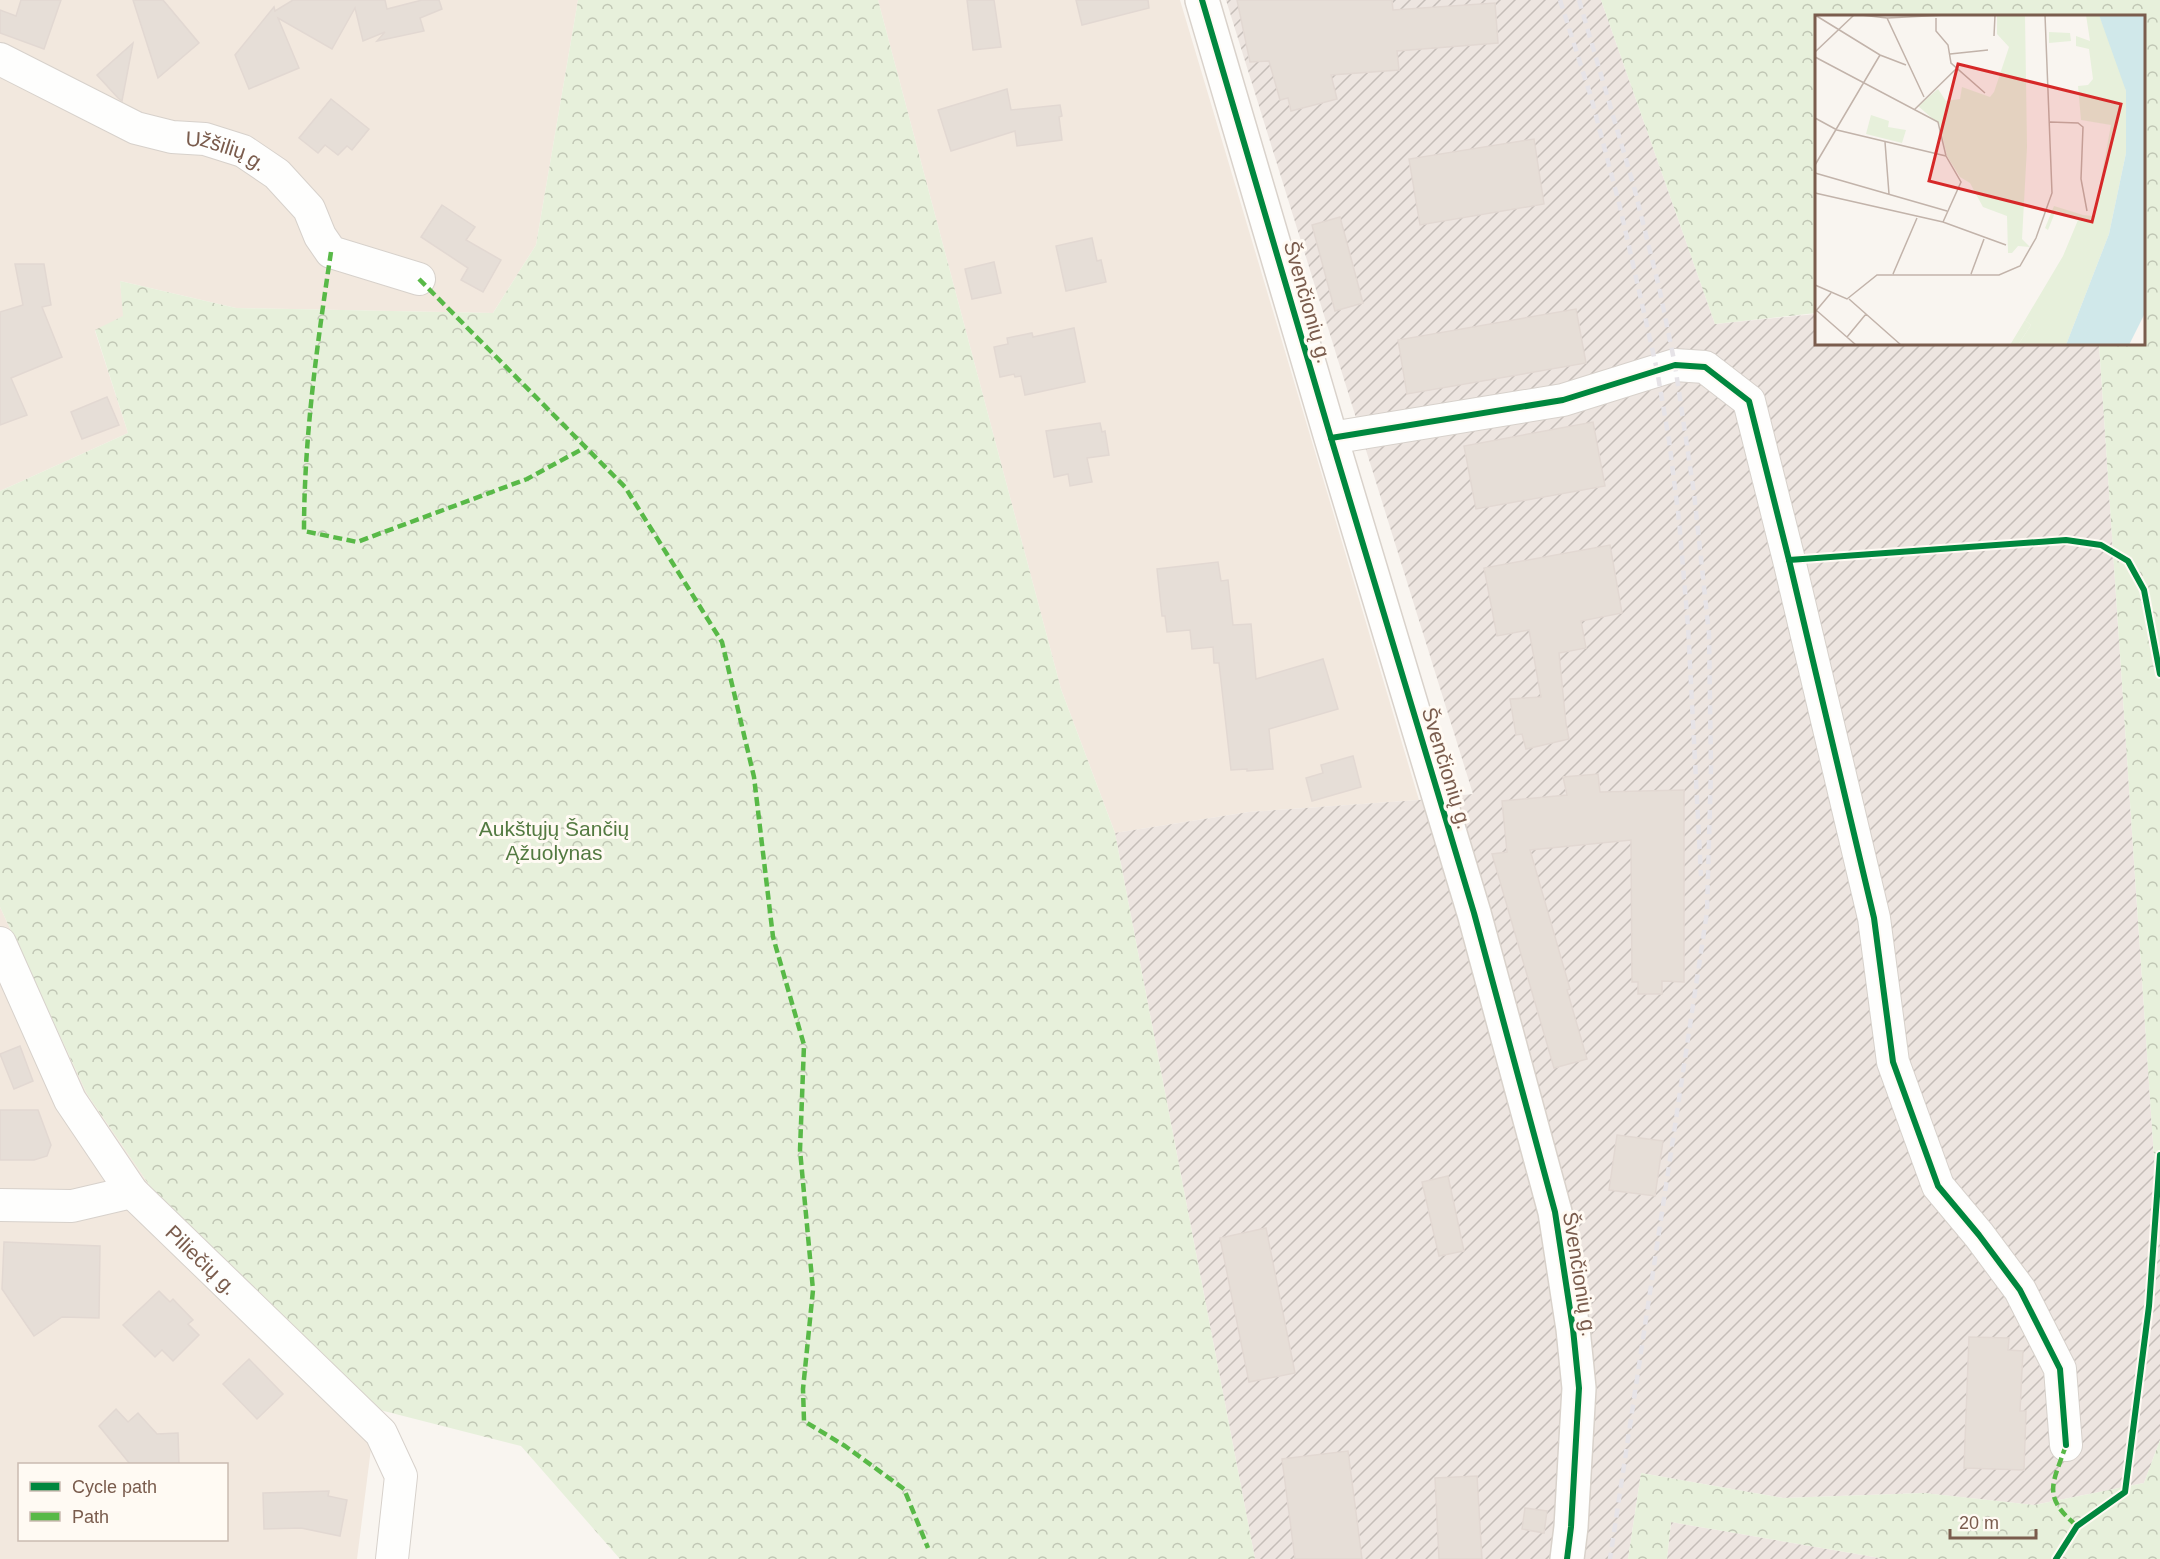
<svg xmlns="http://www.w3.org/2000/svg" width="2160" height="1559" font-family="Arial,sans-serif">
	<defs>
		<pattern id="industrial-furrows" width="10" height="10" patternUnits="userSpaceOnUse" patternTransform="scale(1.5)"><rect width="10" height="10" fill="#ede5e0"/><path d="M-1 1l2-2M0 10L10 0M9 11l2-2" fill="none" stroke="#c5bdb8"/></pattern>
		<pattern id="forest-crowns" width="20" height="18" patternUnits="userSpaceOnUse" patternTransform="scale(1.5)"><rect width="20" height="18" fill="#e7f0db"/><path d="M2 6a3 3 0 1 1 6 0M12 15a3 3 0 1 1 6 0" fill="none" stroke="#c0c6b4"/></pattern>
	</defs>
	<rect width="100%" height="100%" fill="#f9f5f0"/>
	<g fill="#f2e8de" fill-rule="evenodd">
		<path d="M 0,0 L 578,0 L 536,245 L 493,313 L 236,308 L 120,281 L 124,316 L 95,331 L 128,433 L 0,491 Z"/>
		<path d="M 878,0 L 1180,0 L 1419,800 L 1249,812 L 1115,833 L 1061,689 Z"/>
		<path d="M 0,907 L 87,1094 L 150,1186 L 376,1409 L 357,1559 L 0,1559 ZM 20,1464 L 226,1464 L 226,1540 L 20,1540 Z"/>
	</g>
	<g fill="url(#industrial-furrows)">
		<path d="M 1226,0 L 1601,0 L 1715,324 L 1816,314 L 1816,344 L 2099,344 L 2160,1246 L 2160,1440 L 2144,1483 L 2034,1505 L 1923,1493 L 1783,1498 L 1641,1473 L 1628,1559 L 1255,1559 L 1115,833 L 1249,812 L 1419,800 L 1473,794 Z"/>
		<path d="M 1671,1522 L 1886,1559 L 1667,1559 Z"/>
	</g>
	<g fill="url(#forest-crowns)">
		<path d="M 578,0 L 878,0 L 1061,689 L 1115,833 L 1255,1559 L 620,1559 L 521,1446 L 376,1409 L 150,1186 L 87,1094 L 0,907 L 0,491 L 128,433 L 95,330 L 123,316 L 120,281 L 236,308 L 493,313 L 536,245 Z"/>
		<path d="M 1601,0 L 2160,0 L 2160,1246 L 2099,344 L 2144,344 L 2144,16 L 1816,16 L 1816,313 L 1715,324 Z"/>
		<path d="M 2160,1440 L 2160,1559 L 1886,1559 L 1671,1522 L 1667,1559 L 1628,1559 L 1641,1473 L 1783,1498 L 1924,1493 L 2034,1505 L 2144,1483 Z"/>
	</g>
	<g fill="#e6ded7" stroke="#e2d8d2" stroke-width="1.5">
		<path d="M 21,0 L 61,0 L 44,49 L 0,33 L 0,10 L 16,16 Z"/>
		<path d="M 133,0 L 163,0 L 199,43 L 158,78 Z"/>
		<path d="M 293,0 L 385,0 L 387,9 L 422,0 L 439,0 L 442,9 L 420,18 L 424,31 L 377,41 L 385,32 L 363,41 L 355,8 L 332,49 L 278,18 L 299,68 L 249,89 L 235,55 L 274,7 L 275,11 Z"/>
		<path d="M 967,0 L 994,0 L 1001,47 L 973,50 Z"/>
		<path d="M 1076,0 L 1148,0 L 1149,8 L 1082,25 Z"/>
		<path d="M 1237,0 L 1392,0 L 1393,10 L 1495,3 L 1498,43 L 1397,51 L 1399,70 L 1331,75 L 1337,99 L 1291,111 L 1288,98 L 1280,100 L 1269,61 L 1250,62 Z"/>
		<path d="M 133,43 L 122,101 L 118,98 L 97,75 Z"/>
		<path d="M 1007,89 L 1011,110 L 1060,105 L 1062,116 L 1059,117 L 1062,140 L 1017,146 L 1015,131 L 951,151 L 938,110 Z"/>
		<path d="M 331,99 L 369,129 L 352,150 L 347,146 L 338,155 L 325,145 L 318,153 L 299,138 Z"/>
		<path d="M 1534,139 L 1544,204 L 1420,225 L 1409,159 Z"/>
		<path d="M 442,205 L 475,227 L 466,240 L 501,260 L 483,292 L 461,280 L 468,268 L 421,237 Z"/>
		<path d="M 1340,217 L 1363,303 L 1335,311 L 1312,225 Z"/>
		<path d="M 1092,238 L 1097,261 L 1101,260 L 1106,282 L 1066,291 L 1056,246 Z"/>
		<path d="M 994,262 L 1001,293 L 972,299 L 965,269 Z"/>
		<path d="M 15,264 L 44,264 L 51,305 L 42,307 L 62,357 L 11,378 L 27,415 L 0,425 L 0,312 L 23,305 Z"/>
		<path d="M 1576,309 L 1586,363 L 1407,394 L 1398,340 Z"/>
		<path d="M 1074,328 L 1085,382 L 1025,395 L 1021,376 L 1015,377 L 1014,374 L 1000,377 L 994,347 L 1008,344 L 1007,338 L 1032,333 L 1033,337 Z"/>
		<path d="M 107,397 L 119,425 L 82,439 L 71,412 Z"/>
		<path d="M 1593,422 L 1605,486 L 1476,509 L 1464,446 Z"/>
		<path d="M 1100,423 L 1102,432 L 1105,431 L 1109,455 L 1087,458 L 1092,482 L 1070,486 L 1068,474 L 1054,477 L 1046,431 Z"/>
		<path d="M 1610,545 L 1622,613 L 1581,621 L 1586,648 L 1559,653 L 1566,724 L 1569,739 L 1526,749 L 1522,734 L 1516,735 L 1510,699 L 1541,697 L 1529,630 L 1497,636 L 1484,568 Z"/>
		<path d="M 1218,562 L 1221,581 L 1228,580 L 1233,625 L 1251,624 L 1256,679 L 1323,659 L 1338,709 L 1269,729 L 1273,769 L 1247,771 L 1247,769 L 1231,770 L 1219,663 L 1214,663 L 1213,647 L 1192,649 L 1190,630 L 1167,632 L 1165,616 L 1162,616 L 1157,569 Z"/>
		<path d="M 1353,756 L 1361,787 L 1312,801 L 1306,778 L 1323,773 L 1321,765 Z"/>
		<path d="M 1598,774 L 1600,792 L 1684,790 L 1684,982 L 1662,981 L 1662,994 L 1638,994 L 1638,982 L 1632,982 L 1631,840 L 1530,850 L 1570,989 L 1567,990 L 1587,1059 L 1554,1068 L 1492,854 L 1507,852 L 1502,801 L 1567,795 L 1563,777 Z"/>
		<path d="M 20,1046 L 33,1081 L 14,1089 L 0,1054 Z"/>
		<path d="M 0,1110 L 38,1110 L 51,1145 L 47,1156 L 34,1160 L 0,1160 Z"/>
		<path d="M 1617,1135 L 1663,1141 L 1655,1196 L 1609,1190 Z"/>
		<path d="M 1448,1176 L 1464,1251 L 1439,1256 L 1422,1182 Z"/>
		<path d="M 1266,1228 L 1295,1373 L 1249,1382 L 1220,1238 Z"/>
		<path d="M 4,1242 L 100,1246 L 99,1318 L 62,1317 L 34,1336 L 2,1289 Z"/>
		<path d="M 159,1291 L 170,1302 L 173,1299 L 193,1320 L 188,1324 L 199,1335 L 173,1361 L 162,1350 L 155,1357 L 123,1325 Z"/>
		<path d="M 1969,1337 L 2009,1338 L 2008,1350 L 2023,1351 L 2020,1411 L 2026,1411 L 2024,1470 L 1964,1468 Z"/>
		<path d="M 249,1359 L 283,1394 L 257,1419 L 223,1384 Z"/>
		<path d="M 116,1409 L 128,1422 L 138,1413 L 157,1434 L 178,1433 L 179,1464 L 130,1464 L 99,1426 Z"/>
		<path d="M 1348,1451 L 1362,1559 L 1295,1559 L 1282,1459 Z"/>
		<path d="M 1477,1476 L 1482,1559 L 1439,1559 L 1435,1478 Z"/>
		<path d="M 329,1491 L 328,1496 L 347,1500 L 340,1536 L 301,1528 L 264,1529 L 263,1493 Z"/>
		<path d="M 1525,1508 L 1547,1511 L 1544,1533 L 1522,1529 Z"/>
	</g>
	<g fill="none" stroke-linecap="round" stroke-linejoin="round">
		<g stroke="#d7d1cb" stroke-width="34">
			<g id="street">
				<path id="s1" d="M 0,59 L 136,128 L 172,137 L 205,139 L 243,151 L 277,174 L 309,209 L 320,236 L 331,252 L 419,279"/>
				<path d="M 1331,438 L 1563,400 L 1675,365 L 1705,367 L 1749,401 L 1789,560 L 1874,918 L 1893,1062 L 1938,1186 L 1979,1235 L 2020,1290 L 2060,1369 L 2066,1445"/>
				<path id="s2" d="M 0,943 L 70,1100 L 132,1192 L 381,1433 L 401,1476 L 392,1559"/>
				<path d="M 0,1205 L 72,1206 L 132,1192"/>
			</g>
		</g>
		<g stroke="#d9d2cb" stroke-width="36">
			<path id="secondary" d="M 1202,0 L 1331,438 L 1474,913 L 1555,1212 L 1573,1329 L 1579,1388 L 1571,1527 L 1567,1559"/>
		</g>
		<use href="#street" stroke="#fefefd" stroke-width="32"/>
		<use href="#secondary" stroke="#fefefd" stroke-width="33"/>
		<g stroke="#e6e3e7" stroke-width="4.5" stroke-dasharray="9 6" stroke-linecap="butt">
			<path d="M 1560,0 L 1591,97 L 1620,207 L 1657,370 L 1669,440 L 1679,520 L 1688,626 L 1701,876"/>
			<path d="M 1579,0 L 1634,187 L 1659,287 L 1675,365 L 1694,493 L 1709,634 L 1711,769 L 1707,912 L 1610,1559"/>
		</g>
		<g stroke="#58b947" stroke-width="4.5" stroke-dasharray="9 4.5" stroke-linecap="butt">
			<path d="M 331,252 C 317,345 304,438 304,531 L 357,542 L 527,479 L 586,447"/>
			<path d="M 419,279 L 625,487 L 722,642 L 754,777 L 773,937 L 804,1045 L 800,1150 L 813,1290 L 803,1389 L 804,1421 L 845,1446 L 904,1489 L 928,1548"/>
			<path d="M 2066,1445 C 2053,1484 2041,1496 2077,1526"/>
		</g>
		<g stroke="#fffaf3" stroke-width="10">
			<g id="cycleway">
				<path d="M 1202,0 L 1331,438 L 1474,913 L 1555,1212 L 1573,1329 L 1579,1388 L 1571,1527 L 1567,1559"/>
				<path d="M 1331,438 L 1563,400 L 1675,365 L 1705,367 L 1749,401 L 1789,560 L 1874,918 L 1893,1062 L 1938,1186 L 1979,1235 L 2020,1290 L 2060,1369 L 2066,1445"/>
				<path d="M 1789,560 L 2066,540 L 2101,545 L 2128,561 L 2144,590 L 2160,674"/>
				<path d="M 2056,1559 L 2077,1526 L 2125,1492 L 2149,1306 L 2160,1155"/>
			</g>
		</g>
		<use href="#cycleway" stroke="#00873e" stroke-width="6"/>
	</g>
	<g text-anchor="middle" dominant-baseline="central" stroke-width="6" stroke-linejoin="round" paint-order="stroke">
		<g font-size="21" fill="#7a5c4d" stroke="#fffaf3">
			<text stroke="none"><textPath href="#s1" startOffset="246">Užšilių g.</textPath></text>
			<text transform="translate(1308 302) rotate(74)">Švenčionių g.</text>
			<text transform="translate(1447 768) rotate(73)">Švenčionių g.</text>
			<text stroke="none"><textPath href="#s2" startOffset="380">Piliečių g.</textPath></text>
			<text transform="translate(1580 1274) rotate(81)">Švenčionių g.</text>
		</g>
		<g font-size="21" fill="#537a41" stroke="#fffaf3">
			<text x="554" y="828">Aukštųjų Šančių<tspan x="554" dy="24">Ąžuolynas</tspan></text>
		</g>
	</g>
	<g transform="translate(1815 15)">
		<rect width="330" height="330" fill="#f9f5f0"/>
		<path d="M 234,17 L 255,18 L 256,26 L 234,28 ZM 210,305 L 216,310 L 203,330 L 195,330 Z" fill="#e7f0db"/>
		<path d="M 182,0 L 210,0 L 212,132 L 207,224 L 215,232 L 203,231 L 197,238 L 193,238 L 192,201 L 168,192 L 155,168 L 145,162 L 132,141 L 125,110 L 103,91 L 123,74 L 131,86 L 145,84 L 147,72 L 175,82 L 179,77 L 194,32 L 182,19 ZM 271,0 L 284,0 L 306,53 L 311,76 L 311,138 L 294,219 L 251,330 L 203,330 L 216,310 L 210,305 L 248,241 L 263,205 L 241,195 L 233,215 L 230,213 L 239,191 L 268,200 L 277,201 L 280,196 L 296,110 L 266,105 L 263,71 L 273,70 L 278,64 L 274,34 L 261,31 L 261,21 L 275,26 Z" fill="#e7f0db"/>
		<path d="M 56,100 L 74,106 L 73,112 L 91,115 L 87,128 L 51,119 Z" fill="#e7f0db"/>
		<path d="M 284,0 L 330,0 L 330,298 L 314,330 L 251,330 L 294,219 L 311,138 L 311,76 Z" fill="#d0e8ea"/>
		<path fill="none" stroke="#c2b3aa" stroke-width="1.5" d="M 0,0 L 65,40 L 91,50M 46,0 L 72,3 L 109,82M 72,3 L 131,0M 121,3 L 121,16 L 133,30 L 136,48 L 170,78M 179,21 L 180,0M 0,37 L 39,0M 135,39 L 173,35M 0,42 L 123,107 L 131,141 L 146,167 L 128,207M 99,95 L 142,53M 0,103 L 22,115 L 131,141M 235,107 L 263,108 L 268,112 L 266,164 L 272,196M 70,127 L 74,179M 0,150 L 65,40M 0,158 L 132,196M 0,178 L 128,207 L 191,230M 78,259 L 102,203M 156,259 L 169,224M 0,270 L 32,284 L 62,260 L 184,260 L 205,251 L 221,223 L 237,178 L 230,0M 34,284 L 86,330M 1,295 L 41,330M 0,297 L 16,278M 32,322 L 51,299"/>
		<path fill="#d62828" fill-opacity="0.15" stroke="#d62828" stroke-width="3" d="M 143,49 L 306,89 L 277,207 L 114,166 Z"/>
		<rect width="330" height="330" fill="none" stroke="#7a5c4d" stroke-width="3"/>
	</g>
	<rect x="18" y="1463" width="210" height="78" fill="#fffaf3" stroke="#cabbb1" stroke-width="1.5"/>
	<rect x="30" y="1482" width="30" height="9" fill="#00873e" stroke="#cabbb1" stroke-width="1.5"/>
	<text x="72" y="1493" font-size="18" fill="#7a5c4d">Cycle path</text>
	<rect x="30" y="1512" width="30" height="9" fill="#58b947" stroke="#cabbb1" stroke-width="1.5"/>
	<text x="72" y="1523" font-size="18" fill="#7a5c4d">Path</text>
	<path d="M1950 1529v9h86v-9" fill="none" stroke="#7a5c4d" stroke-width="3"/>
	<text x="1959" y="1529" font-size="18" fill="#7a5c4d" stroke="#fffaf3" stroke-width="4.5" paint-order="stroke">20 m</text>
</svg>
